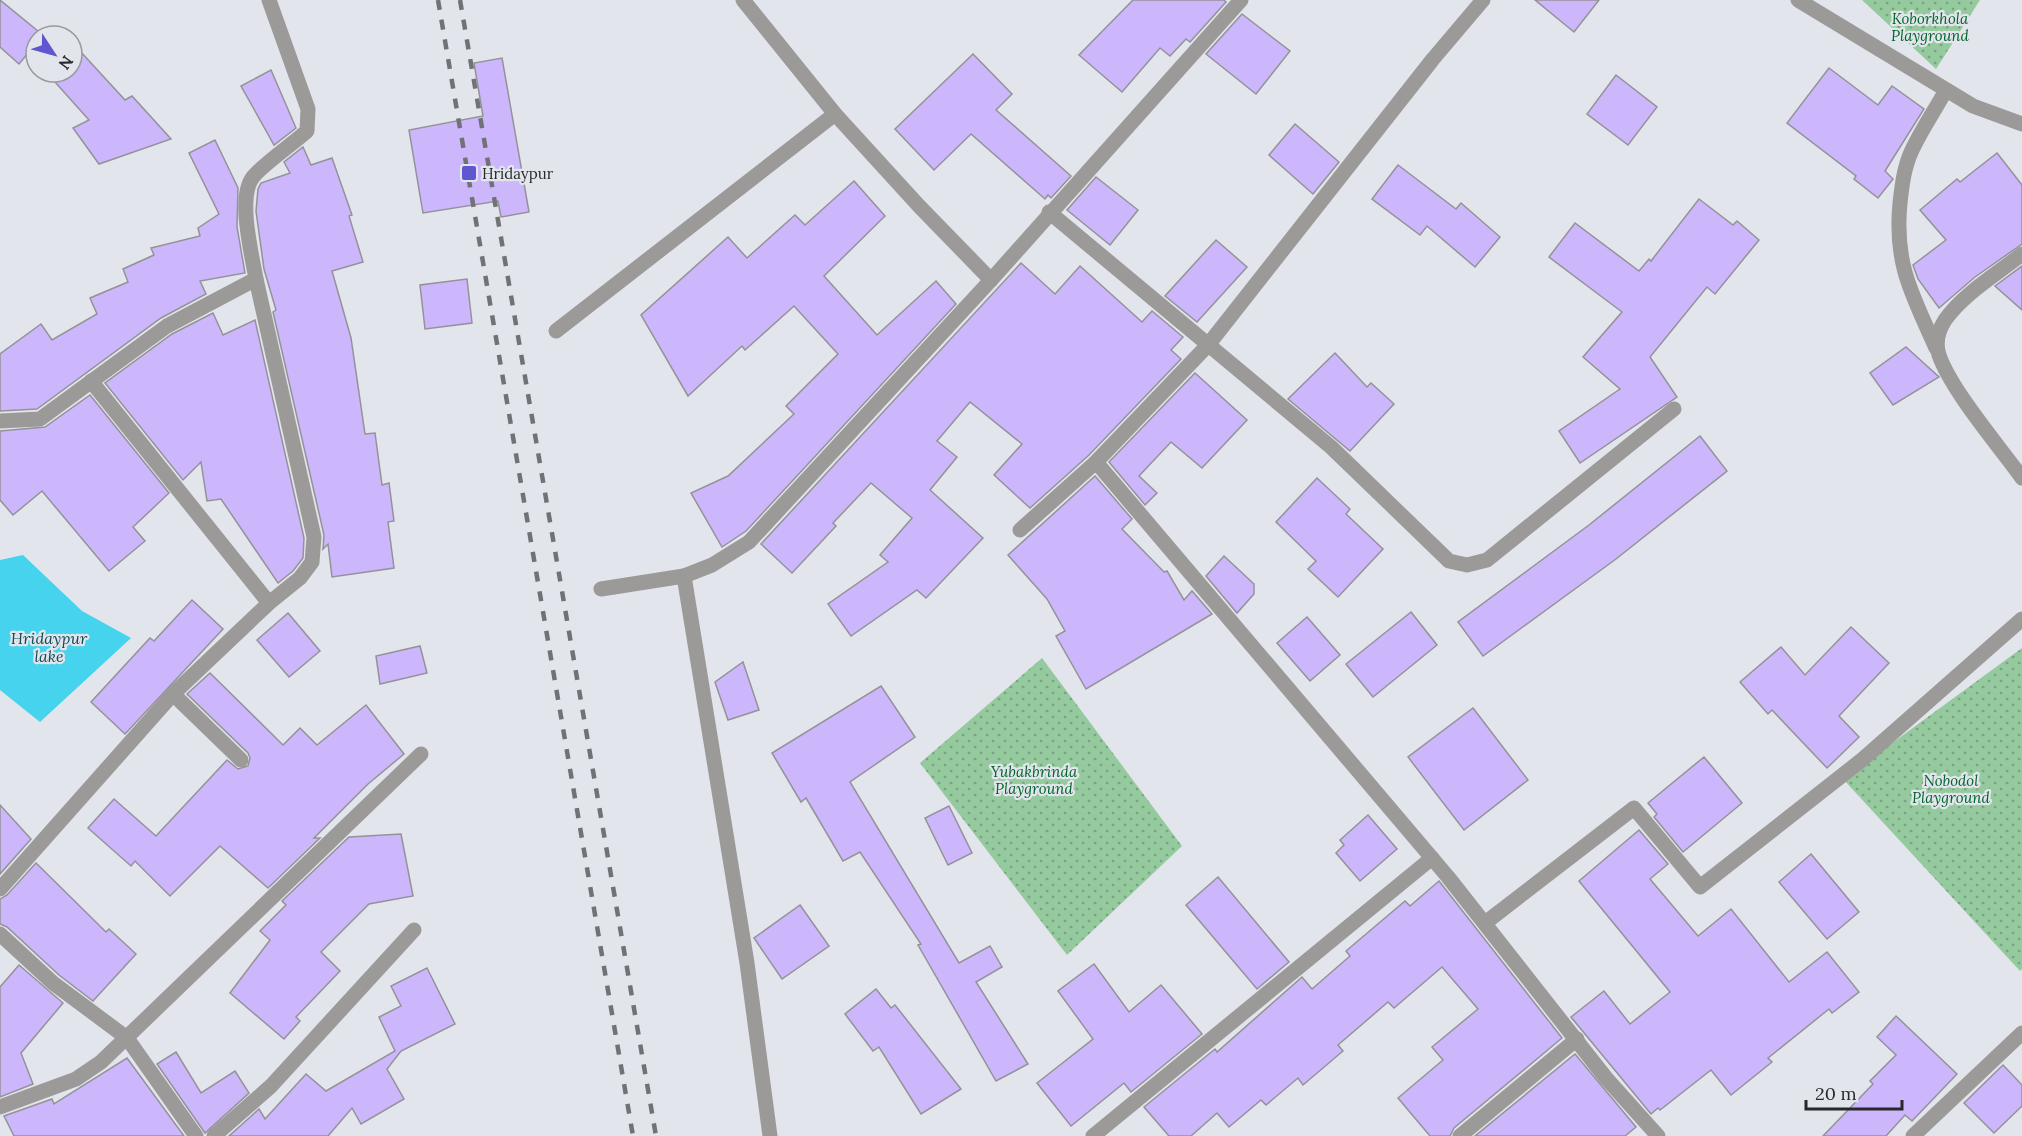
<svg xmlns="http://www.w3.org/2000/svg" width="2022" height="1136" font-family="Lora,serif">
	<defs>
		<pattern id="park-dots" width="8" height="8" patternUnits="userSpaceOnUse" patternTransform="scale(1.5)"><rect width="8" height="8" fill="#95c99e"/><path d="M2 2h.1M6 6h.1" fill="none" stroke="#7aa381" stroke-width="1.8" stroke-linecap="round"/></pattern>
	</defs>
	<rect width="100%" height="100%" fill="#e2e5eb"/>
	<g fill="url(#park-dots)">
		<path d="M 1862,0 L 1980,0 L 1936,69 Z"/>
		<path d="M 2022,648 L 2022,969 L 2020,971 L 1843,779 Z"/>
		<path d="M 1042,658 L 1182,846 L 1067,955 L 920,763 Z"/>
	</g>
	<path fill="#45d3ee" d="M 23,555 L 82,611 L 131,638 L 40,722 L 0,690 L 0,560 Z"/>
	<g fill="#ccb7fd" stroke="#949298" stroke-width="1.5">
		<path d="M 0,0 L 44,36 L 36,36 L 36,60 L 29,52 L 19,64 L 0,47 Z"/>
		<path d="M 1133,0 L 1224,0 L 1226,2 L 1190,42 L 1186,39 L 1170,56 L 1160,48 L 1122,92 L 1079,55 Z"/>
		<path d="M 1535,0 L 1599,0 L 1574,32 Z"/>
		<path d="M 1242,14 L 1290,51 L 1256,94 L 1206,54 Z"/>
		<path d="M 80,51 L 125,100 L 132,96 L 171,139 L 99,164 L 73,128 L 89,120 L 46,72 L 72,72 L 72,59 Z"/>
		<path d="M 973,54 L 1012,94 L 996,110 L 1071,176 L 1051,198 L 1048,195 L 1045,199 L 971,134 L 934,170 L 895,129 Z"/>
		<path d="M 502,58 L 529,212 L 501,217 L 498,201 L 423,213 L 409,130 L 483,116 L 474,63 Z"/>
		<path d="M 1829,68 L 1878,105 L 1892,86 L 1924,109 L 1885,171 L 1893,179 L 1878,198 L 1854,179 L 1856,176 L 1787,123 Z"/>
		<path d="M 271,70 L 296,128 L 274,145 L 241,86 Z"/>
		<path d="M 1616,75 L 1657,107 L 1628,145 L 1587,114 Z"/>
		<path d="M 1295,124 L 1339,162 L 1313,194 L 1269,155 Z"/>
		<path d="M 215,140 L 238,188 L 237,227 L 245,273 L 200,281 L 206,294 L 161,318 L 37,409 L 0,411 L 0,354 L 41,324 L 52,340 L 97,314 L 90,298 L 128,282 L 123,269 L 154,255 L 151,248 L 200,236 L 198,228 L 219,214 L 189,153 Z"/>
		<path d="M 303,147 L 311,165 L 332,158 L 352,215 L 349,216 L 363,262 L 332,271 L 351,338 L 365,434 L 375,433 L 382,485 L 389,483 L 394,521 L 388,522 L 394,568 L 332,577 L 328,544 L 323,549 L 324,535 L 273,312 L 276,310 L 264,269 L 256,211 L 258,189 L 261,183 L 290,173 L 284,162 Z"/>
		<path d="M 1997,153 L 2022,185 L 2022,244 L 1975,277 L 1939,308 L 1918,279 L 1913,265 L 1946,240 L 1920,210 L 1957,179 L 1960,182 Z"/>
		<path d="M 1398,165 L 1456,209 L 1461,203 L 1500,237 L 1475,267 L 1427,226 L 1420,235 L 1372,199 Z"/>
		<path d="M 1096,177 L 1138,210 L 1110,245 L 1067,210 Z"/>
		<path d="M 854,181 L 885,216 L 824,276 L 877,335 L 936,281 L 956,304 L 746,531 L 722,547 L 691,493 L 728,476 L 794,414 L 786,406 L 838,354 L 794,306 L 745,350 L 742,346 L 688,396 L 641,315 L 728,237 L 747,258 L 795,215 L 805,225 Z"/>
		<path d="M 1699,199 L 1733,225 L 1737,221 L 1759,240 L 1715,294 L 1707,287 L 1650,357 L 1677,397 L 1580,463 L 1559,431 L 1620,389 L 1583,357 L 1622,312 L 1549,257 L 1575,223 L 1639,271 L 1649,259 L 1651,261 Z"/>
		<path d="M 1216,240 L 1247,267 L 1197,322 L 1165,296 Z"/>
		<path d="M 1021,263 L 1055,294 L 1080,266 L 1142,322 L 1152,311 L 1183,337 L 1171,350 L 1181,359 L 1089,455 L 1030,508 L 994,475 L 1022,444 L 970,402 L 937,441 L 957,457 L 930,490 L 983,538 L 926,598 L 917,590 L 851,636 L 828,604 L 888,562 L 880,555 L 912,518 L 871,483 L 833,523 L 836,526 L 792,573 L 761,544 Z"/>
		<path d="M 2022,266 L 2022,310 L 1995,286 Z"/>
		<path d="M 467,279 L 472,323 L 425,329 L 420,285 Z"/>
		<path d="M 213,313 L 223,335 L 255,320 L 304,538 L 303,558 L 293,571 L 278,583 L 221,499 L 207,501 L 201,462 L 183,480 L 105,383 L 172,334 Z"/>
		<path d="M 1906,347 L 1939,377 L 1893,405 L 1870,373 Z"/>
		<path d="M 1335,353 L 1367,387 L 1371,383 L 1394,404 L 1350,451 L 1288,399 Z"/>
		<path d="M 1195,373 L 1247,420 L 1202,468 L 1171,442 L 1139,476 L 1157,493 L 1145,505 L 1109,462 Z"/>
		<path d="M 90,395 L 169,493 L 133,527 L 145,541 L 109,571 L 42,491 L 13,515 L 0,500 L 0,431 L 45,427 Z"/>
		<path d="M 1700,436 L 1727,471 L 1616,559 L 1483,656 L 1458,622 L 1589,525 Z"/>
		<path d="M 1095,476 L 1132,519 L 1122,529 L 1164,572 L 1167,571 L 1184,600 L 1192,591 L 1212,614 L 1086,689 L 1056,636 L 1065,631 L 1047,599 L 1008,555 Z"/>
		<path d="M 1317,478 L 1350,509 L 1346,514 L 1383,549 L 1338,597 L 1308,569 L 1316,561 L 1276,522 Z"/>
		<path d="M 1224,556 L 1254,584 L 1254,594 L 1237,613 L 1206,576 Z"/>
		<path d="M 192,600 L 223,629 L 125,734 L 91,702 L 150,638 L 154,641 Z"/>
		<path d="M 1411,612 L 1437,645 L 1373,697 L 1346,664 Z"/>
		<path d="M 288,613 L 320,651 L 289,677 L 257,640 Z"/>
		<path d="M 1307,617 L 1340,655 L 1310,681 L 1277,643 Z"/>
		<path d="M 1851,627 L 1889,663 L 1839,716 L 1859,737 L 1827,768 L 1772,710 L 1768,714 L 1740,682 L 1781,647 L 1805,675 Z"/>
		<path d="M 420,646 L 427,673 L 380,684 L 376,656 Z"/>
		<path d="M 743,662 L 759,710 L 728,720 L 715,682 Z"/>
		<path d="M 210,673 L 283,745 L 300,728 L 317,745 L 366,705 L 404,754 L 368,784 L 314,838 L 320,838 L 268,888 L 220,846 L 170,896 L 135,861 L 131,866 L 88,828 L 114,799 L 156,836 L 227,760 L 238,769 L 248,766 L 250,758 L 248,753 L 187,694 Z"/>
		<path d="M 881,686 L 915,737 L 850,782 L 959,963 L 990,946 L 1002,967 L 976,982 L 1028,1064 L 996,1081 L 918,945 L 921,944 L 860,852 L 843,861 L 806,798 L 801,802 L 772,753 Z"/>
		<path d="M 1473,708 L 1528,780 L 1464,830 L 1408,757 Z"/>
		<path d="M 1704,757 L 1742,803 L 1683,852 L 1654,817 L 1657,814 L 1648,803 Z"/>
		<path d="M 0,805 L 31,839 L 0,874 Z"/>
		<path d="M 949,806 L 972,853 L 948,865 L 925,818 Z"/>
		<path d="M 1368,815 L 1397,849 L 1360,881 L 1336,853 L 1344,845 L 1340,840 Z"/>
		<path d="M 1639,830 L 1668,864 L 1650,879 L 1698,936 L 1731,909 L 1789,982 L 1827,952 L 1859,992 L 1832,1013 L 1829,1009 L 1768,1058 L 1772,1062 L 1731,1095 L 1711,1070 L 1660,1110 L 1658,1108 L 1651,1114 L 1571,1017 L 1604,991 L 1630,1024 L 1670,992 L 1579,881 Z"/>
		<path d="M 401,834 L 413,896 L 369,904 L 321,952 L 340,971 L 296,1017 L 300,1021 L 284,1039 L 230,993 L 270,940 L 260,931 L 286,905 L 282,901 L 349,837 Z"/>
		<path d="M 1811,854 L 1859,912 L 1827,939 L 1779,882 Z"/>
		<path d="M 36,863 L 106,932 L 109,929 L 136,954 L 93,1001 L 59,975 L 7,927 L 0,924 L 0,899 L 7,895 Z"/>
		<path d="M 1218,877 L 1289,962 L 1257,989 L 1186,905 Z"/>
		<path d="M 1439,881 L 1562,1038 L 1454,1128 L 1450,1136 L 1430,1136 L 1398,1098 L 1443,1060 L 1432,1047 L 1478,1009 L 1442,967 L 1394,1008 L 1388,1002 L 1338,1045 L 1343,1051 L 1303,1085 L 1298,1078 L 1266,1105 L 1261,1100 L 1229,1127 L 1217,1113 L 1191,1136 L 1169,1136 L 1144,1107 L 1215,1049 L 1217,1052 L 1302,977 L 1312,989 L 1350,956 L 1346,951 L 1405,901 L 1410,906 Z"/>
		<path d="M 800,905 L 829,946 L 782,979 L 754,938 Z"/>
		<path d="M 1094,964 L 1129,1012 L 1161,985 L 1202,1034 L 1131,1092 L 1124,1083 L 1071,1126 L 1037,1083 L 1093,1039 L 1058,991 Z"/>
		<path d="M 19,965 L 63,1003 L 21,1053 L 33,1084 L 0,1097 L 0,987 Z"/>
		<path d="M 427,968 L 455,1024 L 401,1051 L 387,1069 L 404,1099 L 361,1124 L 352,1108 L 328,1136 L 229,1136 L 259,1109 L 265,1119 L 306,1074 L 326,1091 L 395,1051 L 379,1017 L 401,1006 L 391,986 Z"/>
		<path d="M 876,989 L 891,1008 L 895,1005 L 961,1089 L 921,1114 L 879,1047 L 873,1051 L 845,1014 Z"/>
		<path d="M 1896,1016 L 1957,1074 L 1912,1121 L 1905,1115 L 1886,1136 L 1823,1136 L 1873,1084 L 1870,1081 L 1896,1055 L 1877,1037 Z"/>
		<path d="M 176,1052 L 201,1093 L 235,1071 L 249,1093 L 205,1133 L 157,1064 Z"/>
		<path d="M 1575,1054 L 1636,1127 L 1625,1136 L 1475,1136 Z"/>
		<path d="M 127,1058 L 184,1136 L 14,1136 L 4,1116 L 52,1099 L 54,1104 Z"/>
		<path d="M 2003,1065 L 2022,1085 L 2022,1106 L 1994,1133 L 1964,1103 Z"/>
	</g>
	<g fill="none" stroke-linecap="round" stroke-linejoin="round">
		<g stroke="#9c9a98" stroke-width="15">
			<path d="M 743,0 L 835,114 L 919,206 L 991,280"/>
			<path d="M 1798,0 L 1973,106 L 2022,124"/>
			<path d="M 1049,212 L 1331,447 L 1449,561 L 1467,565 L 1487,560 L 1674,409"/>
			<path d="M 2022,254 C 1997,274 1963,294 1945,320 C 1938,331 1935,343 1939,355 C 1951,390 1999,446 2022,478"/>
			<path d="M 556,331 L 835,114"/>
			<path d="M 1936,348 C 1912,294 1894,264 1900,203 C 1902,185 1904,167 1912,150 C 1922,129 1935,110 1946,90"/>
			<path d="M 91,381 L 269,603"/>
			<path d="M 0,421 L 40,419 L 167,326 L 256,279 C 252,255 237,197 253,177 C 262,165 294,143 307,131 L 308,109 L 269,0"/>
			<path d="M 1096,462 L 1448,877 L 1606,1078 L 1658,1136"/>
			<path d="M 1020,530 L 1096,462 L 1208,345 L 1433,59 L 1483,0"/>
			<path d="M 684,576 L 712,565 L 749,542 L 991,280 L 1241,0"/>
			<path d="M 601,589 L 684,576 L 747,963 L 770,1136"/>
			<path d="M 173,694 L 241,760"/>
			<path d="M 0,889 L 173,694 L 269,603 L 300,578 L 312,562 L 314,537 L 256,279"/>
			<path d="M 1485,923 L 1634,808 L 1700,887 L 1863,759 L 2022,619"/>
			<path d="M 0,934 L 53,983 L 127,1038 L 196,1136"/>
			<path d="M 0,1107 L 76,1079 L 101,1062 L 421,754"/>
			<path d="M 214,1136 L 271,1086 L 414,930"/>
			<path d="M 1093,1136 L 1432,858"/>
			<path d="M 1460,1136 L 1577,1039"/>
			<path d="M 1913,1136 L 2022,1033"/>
		</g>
		<g stroke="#707276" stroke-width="4.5" stroke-dasharray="10 10" stroke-linecap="butt">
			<path d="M 438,0 L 633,1136"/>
			<path d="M 460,0 L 656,1136"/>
		</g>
	</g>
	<rect fill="#6057d0" stroke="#e2e5eb" stroke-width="2" x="461" y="165" width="16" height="16" rx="3"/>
	<g text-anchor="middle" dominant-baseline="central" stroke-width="4.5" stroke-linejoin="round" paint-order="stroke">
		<g font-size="15" font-style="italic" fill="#00652a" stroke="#e2e5eb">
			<text x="1930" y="18">Koborkhola<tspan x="1930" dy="17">Playground</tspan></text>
			<text x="1034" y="771">Yubakbrinda<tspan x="1034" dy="17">Playground</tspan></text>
			<text x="1951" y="780">Nobodol<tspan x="1951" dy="17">Playground</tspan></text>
		</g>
		<g font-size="15" fill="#28292b" stroke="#e2e5eb" text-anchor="start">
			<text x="482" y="173">Hridaypur</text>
		</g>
		<g font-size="16" font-style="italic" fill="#0f4c58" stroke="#e2e5eb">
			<text x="49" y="638">Hridaypur<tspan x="49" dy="18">lake</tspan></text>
		</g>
	</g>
	<g transform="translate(54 54) rotate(126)"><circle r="28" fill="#e2e5eb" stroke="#989a9e" stroke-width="1.5"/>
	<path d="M0-4.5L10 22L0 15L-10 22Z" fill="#6057d0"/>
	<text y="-9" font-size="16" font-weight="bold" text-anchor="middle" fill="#28292b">N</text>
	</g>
	<path d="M1806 1100v9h96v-9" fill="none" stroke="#28292b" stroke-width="3"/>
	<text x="1815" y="1100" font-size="18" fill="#28292b" stroke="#e2e5eb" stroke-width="4.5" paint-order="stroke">20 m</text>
</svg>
